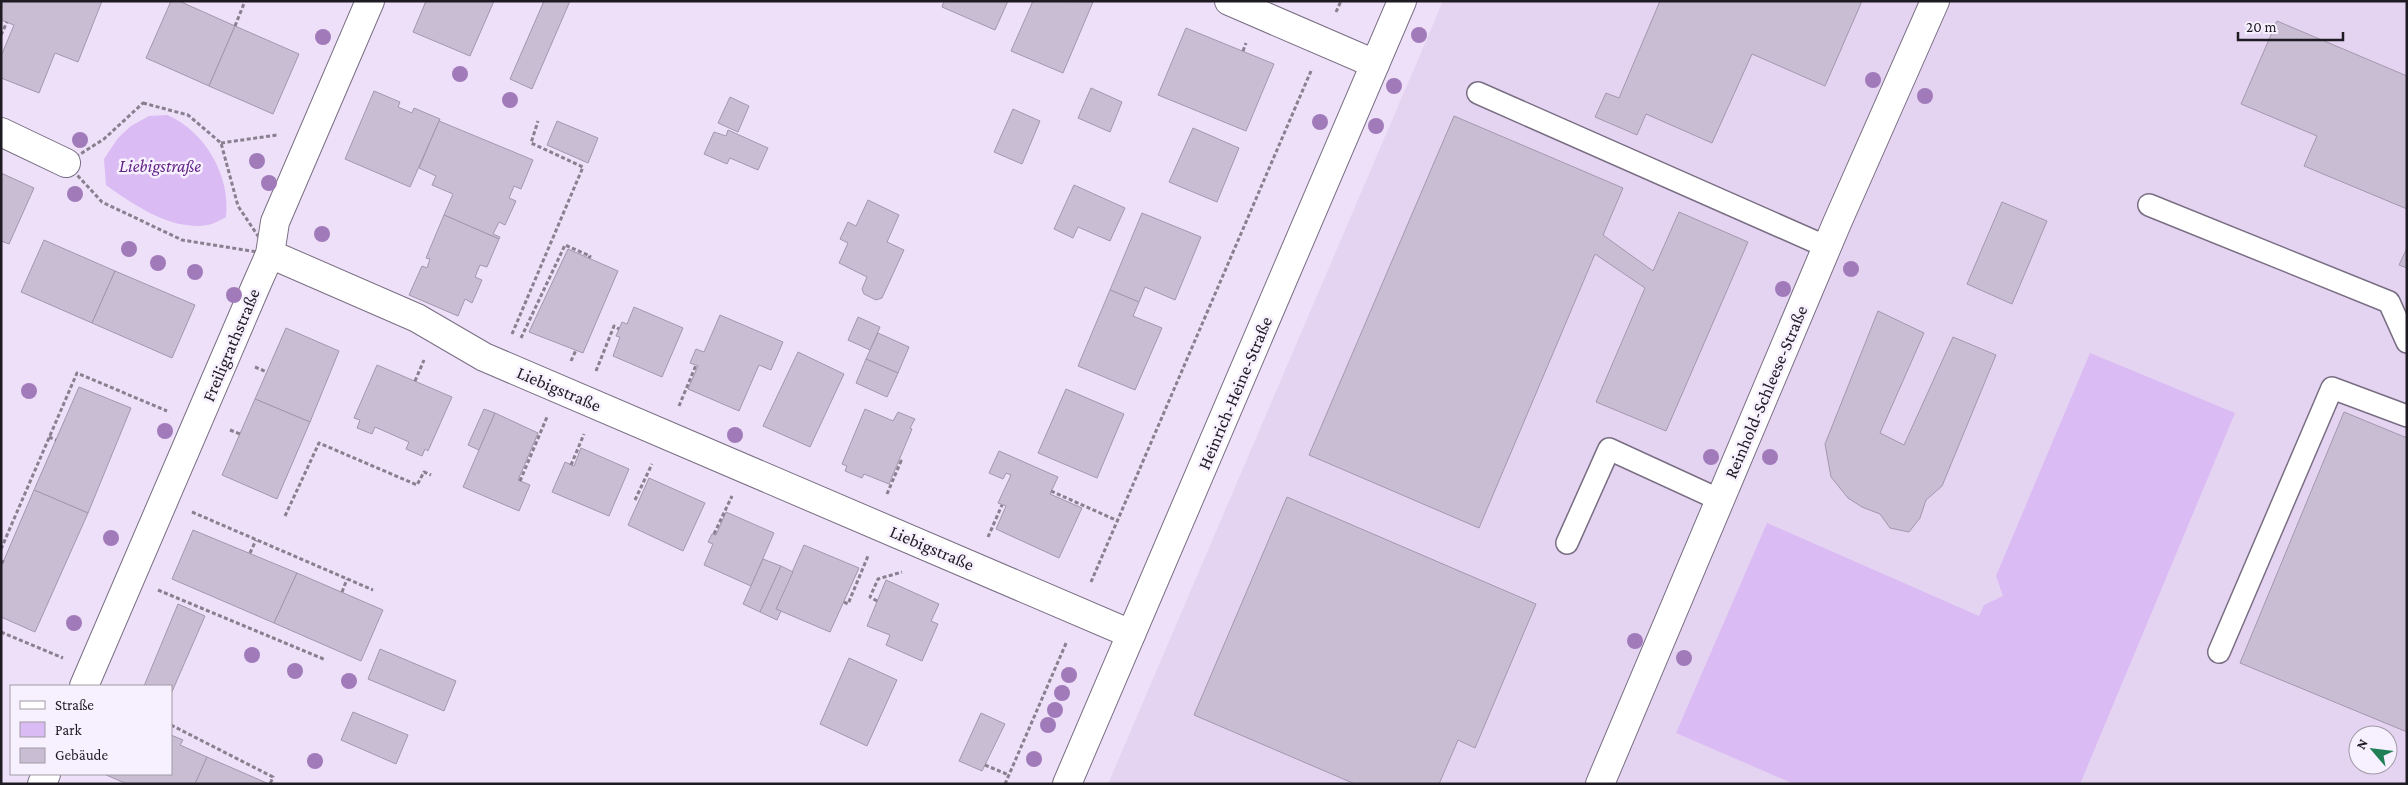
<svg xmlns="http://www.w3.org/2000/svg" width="2408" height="785" font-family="'Crimson Pro',serif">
	<rect width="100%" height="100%" fill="#ede0f8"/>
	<path fill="#e4d4f2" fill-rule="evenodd" d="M 1443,1 L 2407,1 L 2407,784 L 1108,784 ZM 2358,735 L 2388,735 L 2388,765 L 2358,765 Z"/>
	<g fill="#dabbf3">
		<path d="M 167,115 C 205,131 231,176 226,217 C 220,220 214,224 208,225 C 171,231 134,205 106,185 L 104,159 L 118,138 L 131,126 L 149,116 Z"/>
		<path d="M 2090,353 L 2235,413 L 2080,784 L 1794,784 L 1676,733 L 1767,523 L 1979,616 L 1984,605 L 2003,596 L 1996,576 Z"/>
	</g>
	<g fill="#c9bdd4" stroke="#a397ad">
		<path d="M 2,1 L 102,1 L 78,62 L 55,53 L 39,93 L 1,78 L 1,56 L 14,25 L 1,20 Z"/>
		<path d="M 171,1 L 179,1 L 235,26 L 209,86 L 146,58 Z"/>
		<path d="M 426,1 L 494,1 L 470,56 L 413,32 Z"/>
		<path d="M 544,1 L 570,1 L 532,89 L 510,79 Z"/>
		<path d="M 944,1 L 1008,1 L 995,30 L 942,7 Z"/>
		<path d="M 1033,1 L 1093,2 L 1063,73 L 1011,51 Z"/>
		<path d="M 1660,1 L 1862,1 L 1825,86 L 1752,54 L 1712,143 L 1646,114 L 1637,135 L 1595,117 L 1606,93 L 1619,98 Z"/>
		<path d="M 2277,21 L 2407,76 L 2407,209 L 2304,166 L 2317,136 L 2241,104 Z"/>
		<path d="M 235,26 L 299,54 L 273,114 L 209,86 Z"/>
		<path d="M 1186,28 L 1274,64 L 1246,131 L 1158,95 Z"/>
		<path d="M 1091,88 L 1122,102 L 1110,132 L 1078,118 Z"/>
		<path d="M 374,91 L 400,102 L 398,107 L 412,113 L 414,108 L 440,119 L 410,187 L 345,159 Z"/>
		<path d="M 730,97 L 749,106 L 738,132 L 718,123 Z"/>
		<path d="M 1013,109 L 1040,121 L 1022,164 L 994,152 Z"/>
		<path d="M 1454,116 L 1623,188 L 1603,235 L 1653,271 L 1679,212 L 1748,242 L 1666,431 L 1596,402 L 1645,288 L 1595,254 L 1479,528 L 1309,455 Z"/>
		<path d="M 439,121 L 533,160 L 521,189 L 514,186 L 509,198 L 516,201 L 505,225 L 499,222 L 493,234 L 500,237 L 499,239 L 444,215 L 453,194 L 432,185 L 436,176 L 419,168 Z"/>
		<path d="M 557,121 L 598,138 L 588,163 L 547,145 Z"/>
		<path d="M 1193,128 L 1239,148 L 1217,202 L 1169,182 Z"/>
		<path d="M 728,130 L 768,148 L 758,170 L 730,158 L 727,164 L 704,154 L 714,132 L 726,136 Z"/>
		<path d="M 1,173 L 34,188 L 9,244 L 1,241 Z"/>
		<path d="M 1074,185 L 1125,208 L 1110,241 L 1078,227 L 1073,238 L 1054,229 Z"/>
		<path d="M 868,200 L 899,215 L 887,242 L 904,250 L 882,298 L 876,300 L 864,294 L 862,289 L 867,277 L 839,263 L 848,243 L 840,239 L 848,222 L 856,226 Z"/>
		<path d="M 2002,202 L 2047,221 L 2012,304 L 1967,284 Z"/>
		<path d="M 1142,213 L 1201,237 L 1175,300 L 1145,287 L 1139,302 L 1110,290 Z"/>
		<path d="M 444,215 L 499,239 L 487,267 L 480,265 L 475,277 L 482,280 L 472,303 L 465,299 L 458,316 L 409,295 L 422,266 L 427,268 L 430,259 L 426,258 Z"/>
		<path d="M 44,240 L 115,271 L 92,323 L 21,292 Z"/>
		<path d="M 2407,248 L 2407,268 L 2399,265 Z"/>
		<path d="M 568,249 L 618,271 L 583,353 L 529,332 Z"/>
		<path d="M 115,271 L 195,305 L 172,358 L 92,323 Z"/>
		<path d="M 1110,290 L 1139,302 L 1133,316 L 1162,328 L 1135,390 L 1078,366 Z"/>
		<path d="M 634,307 L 683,328 L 662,377 L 613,356 L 620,337 L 616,336 L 622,322 L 627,324 Z"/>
		<path d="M 1878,311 L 1924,333 L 1880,433 L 1904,445 L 1953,337 L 1996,355 L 1942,486 L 1926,500 L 1920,518 L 1909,532 L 1890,528 L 1880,514 L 1862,507 L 1848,498 L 1831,477 L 1825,444 Z"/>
		<path d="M 720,315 L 783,342 L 771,370 L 759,365 L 739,411 L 688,389 L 698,366 L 690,363 L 696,349 L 704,352 Z"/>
		<path d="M 858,317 L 880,327 L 870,350 L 848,340 Z"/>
		<path d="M 286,328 L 339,351 L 310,422 L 255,399 Z"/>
		<path d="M 878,333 L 909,347 L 898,373 L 866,359 Z"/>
		<path d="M 798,352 L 844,374 L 810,447 L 763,426 Z"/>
		<path d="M 866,359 L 898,373 L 887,397 L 856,383 Z"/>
		<path d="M 377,365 L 452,397 L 428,451 L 425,449 L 422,456 L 406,449 L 409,442 L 375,427 L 372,434 L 357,428 L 360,420 L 354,418 Z"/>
		<path d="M 79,387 L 131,408 L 88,513 L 34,490 Z"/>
		<path d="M 1066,389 L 1124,414 L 1097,478 L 1038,453 Z"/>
		<path d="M 255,399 L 310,422 L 277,499 L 222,475 Z"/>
		<path d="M 484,409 L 495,413 L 479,450 L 468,445 Z"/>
		<path d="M 865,409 L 893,421 L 898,412 L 915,419 L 910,428 L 912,429 L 889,484 L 864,474 L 862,478 L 845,471 L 847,466 L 842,464 Z"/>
		<path d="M 2344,412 L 2407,438 L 2407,732 L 2240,663 Z"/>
		<path d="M 495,413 L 538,433 L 518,480 L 530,485 L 519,511 L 463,487 Z"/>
		<path d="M 581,448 L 629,469 L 609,516 L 552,492 L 565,462 L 574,466 Z"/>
		<path d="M 999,451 L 1058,477 L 1050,494 L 1082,508 L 1059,558 L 996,529 L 1006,506 L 998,503 L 1011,475 L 1006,473 L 1003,479 L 989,473 Z"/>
		<path d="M 649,478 L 705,503 L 683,551 L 628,525 Z"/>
		<path d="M 34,490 L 88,513 L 35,632 L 1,617 L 1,567 Z"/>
		<path d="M 1287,497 L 1536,604 L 1475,748 L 1458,740 L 1439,784 L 1355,784 L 1194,715 Z"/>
		<path d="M 726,512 L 774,533 L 751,586 L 704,565 L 713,544 L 708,542 L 712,534 L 716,535 Z"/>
		<path d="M 193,530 L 297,573 L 274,623 L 172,579 Z"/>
		<path d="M 804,545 L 859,568 L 830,632 L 776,609 Z"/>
		<path d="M 763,559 L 781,566 L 760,612 L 743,604 Z"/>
		<path d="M 781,566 L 793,572 L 776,609 L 781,611 L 777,620 L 760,612 Z"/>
		<path d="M 297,573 L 383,610 L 361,661 L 274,623 Z"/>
		<path d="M 886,580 L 939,604 L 931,621 L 938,624 L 922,661 L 886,645 L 890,635 L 867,626 Z"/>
		<path d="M 178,604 L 205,616 L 171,694 L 171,686 L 144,686 Z"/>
		<path d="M 380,649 L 456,681 L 444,711 L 368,679 Z"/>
		<path d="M 849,658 L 897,680 L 867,746 L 820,724 Z"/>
		<path d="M 353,712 L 408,735 L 396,764 L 341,740 Z"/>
		<path d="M 981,713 L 1005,724 L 982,771 L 959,761 Z"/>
		<path d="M 171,735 L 183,740 L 180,745 L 207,757 L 195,784 L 127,784 L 104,774 L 171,774 Z"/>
		<path d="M 207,757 L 269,784 L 195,784 Z"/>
	</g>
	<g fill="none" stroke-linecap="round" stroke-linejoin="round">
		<g stroke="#796e83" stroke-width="24">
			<g id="service">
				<path d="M 1478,93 L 1827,247"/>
				<path d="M 2149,205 L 2389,302 L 2407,342"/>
				<path d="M 1567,543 L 1609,449 L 1720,500"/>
				<path d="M 2219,652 L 2332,388 L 2407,416"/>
			</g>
		</g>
		<g stroke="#796e83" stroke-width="30">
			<g id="minor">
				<path d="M 1229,1 L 1375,64"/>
				<path d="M 1,132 L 66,163"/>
				<path d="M 270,254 L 417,318 L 484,357 L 1131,634"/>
				<path d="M 84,686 L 255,288 L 270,254 L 275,222 L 370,1"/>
				<path d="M 42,784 L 46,774"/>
				<path d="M 1067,784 L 1402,1"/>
				<path d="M 1600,784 L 1837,223 L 1935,1"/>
			</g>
		</g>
		<g stroke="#887f8f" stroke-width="3" stroke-dasharray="4 2.5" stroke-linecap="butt">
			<path d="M 1336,12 L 1341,1"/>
			<path d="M 235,26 L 245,1"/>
			<path d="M 1,35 L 7,22"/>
			<path d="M 1243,51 L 1246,43"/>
			<path d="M 143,103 L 188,115 L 221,143 L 238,206 L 270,254 L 182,240 L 102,202 L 66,163 L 104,139 Z"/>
			<path d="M 221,143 L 277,135"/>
			<path d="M 512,334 L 583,167 L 531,143 L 538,121"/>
			<path d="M 521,338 L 565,245 L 590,256 L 589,258"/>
			<path d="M 571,361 L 576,350"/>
			<path d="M 255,367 L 267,372"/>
			<path d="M 596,371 L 614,326 L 619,329"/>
			<path d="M 415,381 L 424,360"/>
			<path d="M 679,406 L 696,365"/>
			<path d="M 230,430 L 240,434"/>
			<path d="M 49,437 L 56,440"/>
			<path d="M 571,465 L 584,434"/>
			<path d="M 520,481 L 547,417"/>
			<path d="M 1051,491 L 1118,521"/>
			<path d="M 887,494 L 901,461 L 900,461"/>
			<path d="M 635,500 L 652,464"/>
			<path d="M 192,512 L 373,590"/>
			<path d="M 285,516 L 319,443 L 417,485 L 424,472 L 431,475"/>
			<path d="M 714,534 L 732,496"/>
			<path d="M 988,537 L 1002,505"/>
			<path d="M 1,549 L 77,373 L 167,411"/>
			<path d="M 250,553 L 256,540"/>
			<path d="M 1,561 L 4,562"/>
			<path d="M 1091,582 L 1311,71"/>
			<path d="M 158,590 L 326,660"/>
			<path d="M 342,592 L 347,579"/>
			<path d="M 877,601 L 870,597 L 878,579 L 902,572"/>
			<path d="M 844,602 L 848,604 L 868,556"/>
			<path d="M 1,632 L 63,658"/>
			<path d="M 171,725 L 273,777 L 270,784"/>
			<path d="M 985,765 L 1009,775"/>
			<path d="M 1005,784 L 1067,641"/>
		</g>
		<use href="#service" stroke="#fff" stroke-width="21"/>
		<use href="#minor" stroke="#fff" stroke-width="28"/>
	</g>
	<g fill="#a17aba">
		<circle cx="1419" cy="35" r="8"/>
		<circle cx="323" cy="37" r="8"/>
		<circle cx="460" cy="74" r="8"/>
		<circle cx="1873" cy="80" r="8"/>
		<circle cx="1394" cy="86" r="8"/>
		<circle cx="1925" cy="96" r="8"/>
		<circle cx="510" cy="100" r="8"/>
		<circle cx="1320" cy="122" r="8"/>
		<circle cx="1376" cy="126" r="8"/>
		<circle cx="80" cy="140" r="8"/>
		<circle cx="257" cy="161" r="8"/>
		<circle cx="269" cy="183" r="8"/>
		<circle cx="75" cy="194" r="8"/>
		<circle cx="322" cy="234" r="8"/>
		<circle cx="129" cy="249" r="8"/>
		<circle cx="158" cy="263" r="8"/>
		<circle cx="1851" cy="269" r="8"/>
		<circle cx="195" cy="272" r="8"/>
		<circle cx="1783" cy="289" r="8"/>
		<circle cx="234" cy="295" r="8"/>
		<circle cx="29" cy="391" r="8"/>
		<circle cx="165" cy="431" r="8"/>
		<circle cx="735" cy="435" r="8"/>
		<circle cx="1711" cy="457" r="8"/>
		<circle cx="1770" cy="457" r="8"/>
		<circle cx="111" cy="538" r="8"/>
		<circle cx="74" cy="623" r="8"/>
		<circle cx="1635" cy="641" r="8"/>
		<circle cx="252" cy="655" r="8"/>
		<circle cx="1684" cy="658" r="8"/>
		<circle cx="295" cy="671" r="8"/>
		<circle cx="1069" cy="675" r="8"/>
		<circle cx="349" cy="681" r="8"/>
		<circle cx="1062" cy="693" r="8"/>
		<circle cx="1055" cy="710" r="8"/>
		<circle cx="1048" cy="725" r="8"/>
		<circle cx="1034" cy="759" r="8"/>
		<circle cx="315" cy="761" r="8"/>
	</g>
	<g text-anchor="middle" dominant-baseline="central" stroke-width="5" stroke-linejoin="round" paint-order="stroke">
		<g font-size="18" font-style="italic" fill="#632688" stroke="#f7f0fe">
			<text x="160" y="166">Liebigstraße</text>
		</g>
		<g font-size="18" fill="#1f1b23" stroke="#f7f0fe">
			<text transform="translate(231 345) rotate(-67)">Freiligrathstraße</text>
			<text transform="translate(559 389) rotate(23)">Liebigstraße</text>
			<text transform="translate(1766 392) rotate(-67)">Reinhold-Schleese-Straße</text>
			<text transform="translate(1235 393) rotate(-67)">Heinrich-Heine-Straße</text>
			<text transform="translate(932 548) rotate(23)">Liebigstraße</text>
		</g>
	</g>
	<rect width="2408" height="785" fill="none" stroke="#1f1b23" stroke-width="5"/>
	<rect x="10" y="685" width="162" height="90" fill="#f7f0fe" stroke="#a19ba6"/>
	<rect x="20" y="701" width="25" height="8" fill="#ffffff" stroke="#a19ba6"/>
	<text x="55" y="710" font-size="15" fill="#1f1b23">Straße</text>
	<rect x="20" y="722" width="25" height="15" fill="#dabbf3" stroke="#a19ba6"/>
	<text x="55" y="735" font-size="15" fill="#1f1b23">Park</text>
	<rect x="20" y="748" width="25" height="15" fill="#c9bdd4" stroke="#a19ba6"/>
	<text x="55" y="760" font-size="15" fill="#1f1b23">Gebäude</text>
	<g transform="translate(2373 750) rotate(298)"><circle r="24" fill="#f7f0fe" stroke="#a19ba6"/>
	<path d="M0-4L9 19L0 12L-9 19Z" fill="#217f56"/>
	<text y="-8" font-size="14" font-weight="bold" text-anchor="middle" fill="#1f1b23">N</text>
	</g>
	<path d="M2238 32v8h105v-8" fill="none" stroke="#1f1b23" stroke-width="2.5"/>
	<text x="2246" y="32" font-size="15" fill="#1f1b23" stroke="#f7f0fe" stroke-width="4" paint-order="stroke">20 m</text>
</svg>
